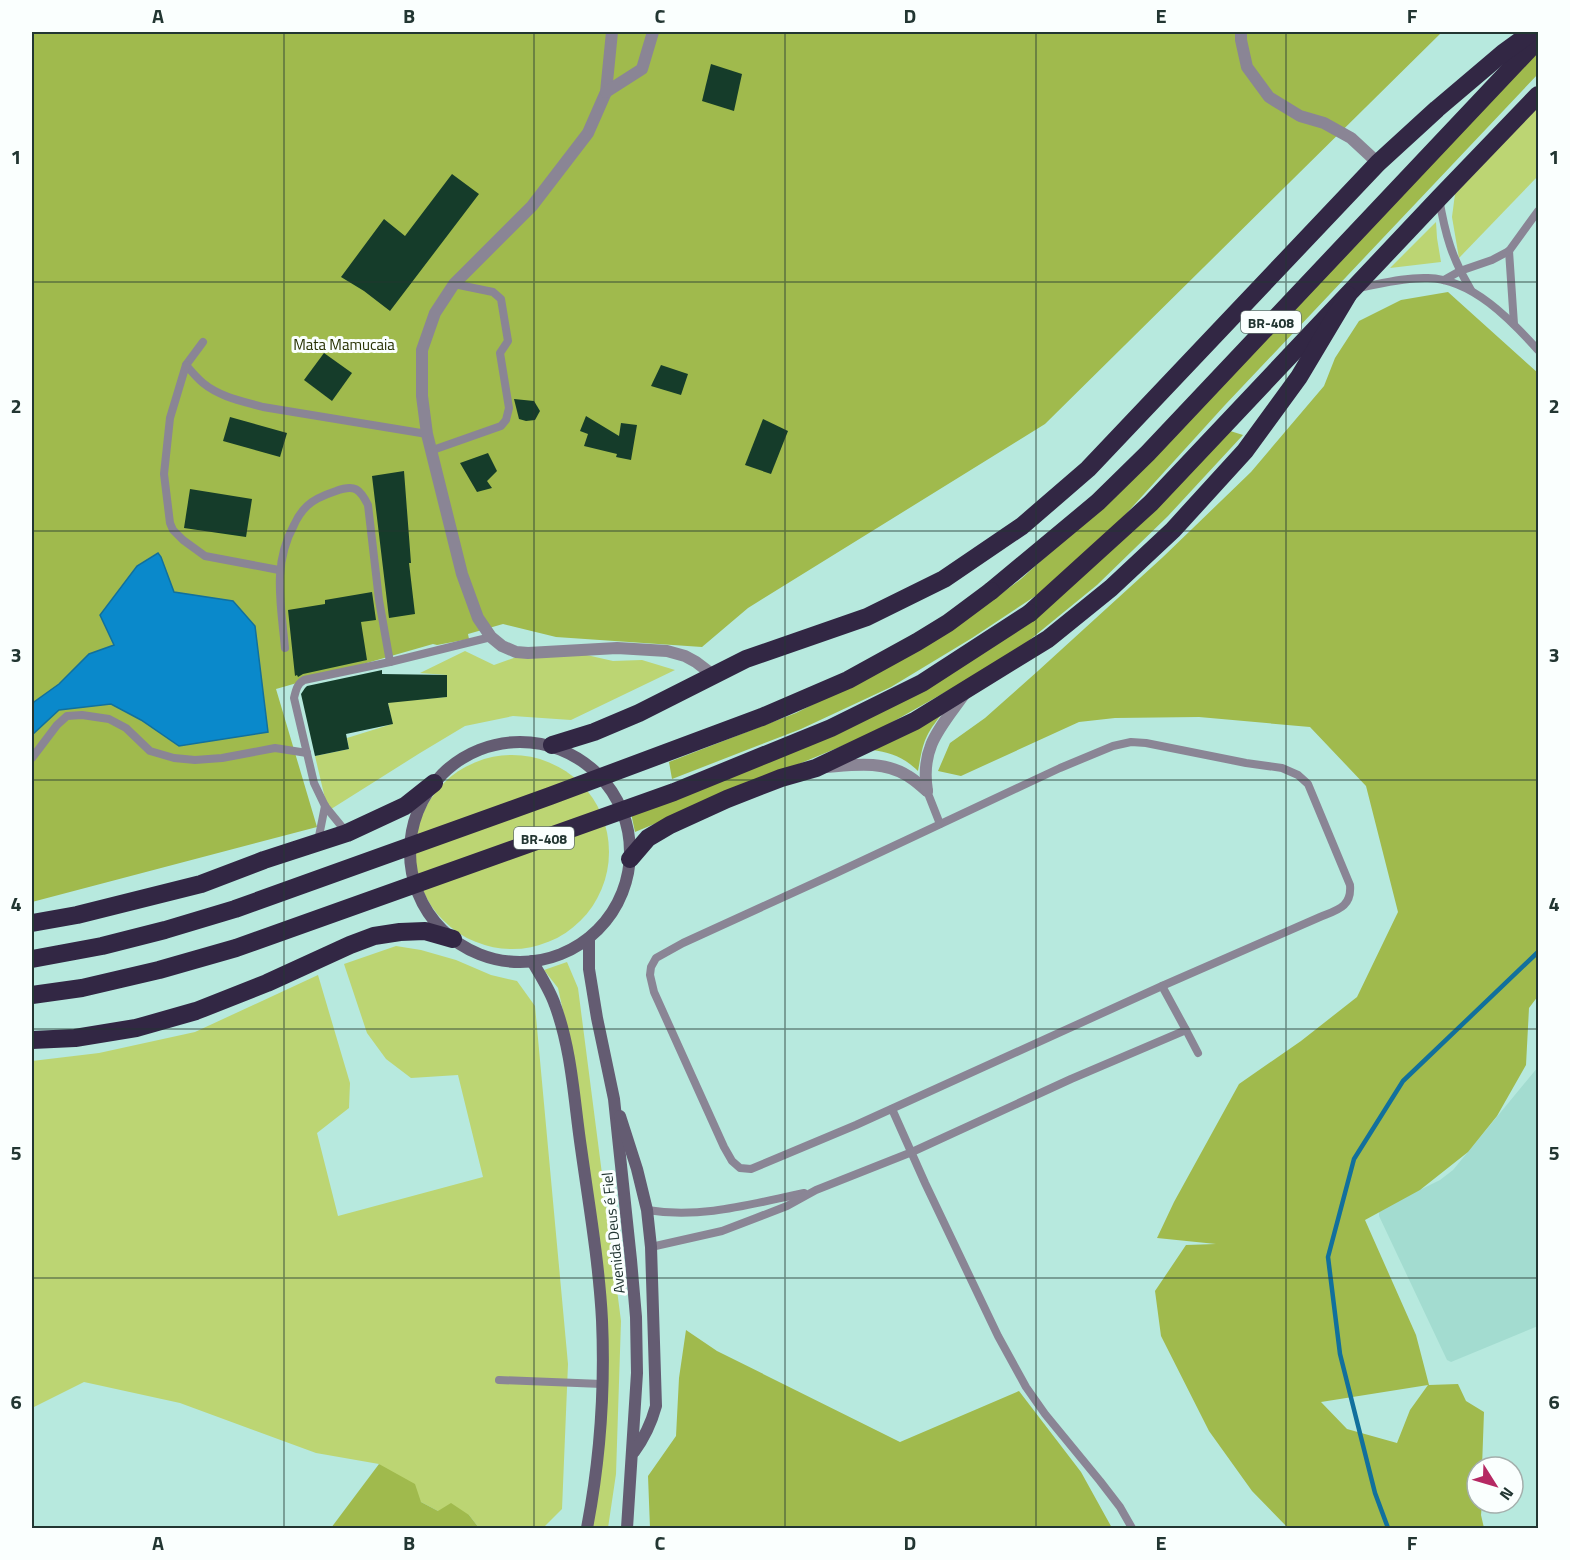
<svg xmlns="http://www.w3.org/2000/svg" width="1570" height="1560" font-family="'Titillium Web',sans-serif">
	<rect width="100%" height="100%" fill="#b7e9de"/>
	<path fill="#a3dcd0" d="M 1538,1067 L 1538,1326 L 1451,1362 L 1447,1360 L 1379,1216 L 1379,1212 L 1381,1209 L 1440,1180 L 1453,1170 Z"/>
	<g fill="#bcd573">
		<path d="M 1538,107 L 1538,176 L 1459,258 L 1452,217 L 1455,194 Z"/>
		<path d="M 1436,222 L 1437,238 L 1441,262 L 1390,268 Z"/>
		<path d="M 465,651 L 494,665 L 528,653 L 569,651 L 613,661 L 642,660 L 675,670 L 571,720 L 513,716 L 465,726 L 420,753 L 328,811 L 315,756 L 349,749 L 347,738 L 392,724 L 388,702 L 447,697 L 447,675 L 420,673 Z"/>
		<circle cx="512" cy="852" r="97"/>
		<path d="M 396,946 L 421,950 L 456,960 L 491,975 L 517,981 L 535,1006 L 568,1364 L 562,1509 L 543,1528 L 479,1528 L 469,1515 L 438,1511 L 421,1502 L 379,1464 L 316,1453 L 180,1403 L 84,1382 L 32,1408 L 32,1061 L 99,1053 L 195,1032 L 318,975 L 350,1083 L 349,1108 L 317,1133 L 338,1216 L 483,1177 L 458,1075 L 411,1078 L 386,1059 L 367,1033 L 344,964 Z"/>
		<path d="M 567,962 L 578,988 L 621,1321 L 616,1474 L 608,1528 L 583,1528 L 593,1490 L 602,1369 L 569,1038 L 558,988 L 544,970 Z"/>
	</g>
	<g fill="#a0ba4d" fill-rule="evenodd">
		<path d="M 32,32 L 1442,32 L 1045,424 L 748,608 L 702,647 L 556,637 L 503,624 L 468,634 L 469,639 L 437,645 L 433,644 L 276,689 L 317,827 L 32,902 Z"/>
		<path d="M 1538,51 L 1538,74 L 1225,405 L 1115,526 L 1043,591 L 972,638 L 891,687 L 801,729 L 672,779 L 669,762 L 796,713 L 900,660 L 953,629 L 1021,579 L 1100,507 Z"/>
		<path d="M 1448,292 L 1538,373 L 1538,996 L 1529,1008 L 1526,1065 L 1497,1116 L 1468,1152 L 1420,1190 L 1365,1220 L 1416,1335 L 1429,1385 L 1458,1384 L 1466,1401 L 1484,1412 L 1482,1467 L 1477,1467 L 1477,1503 L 1482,1503 L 1481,1515 L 1484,1528 L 1288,1528 L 1252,1491 L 1209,1431 L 1161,1336 L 1155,1291 L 1186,1245 L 1216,1244 L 1157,1238 L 1174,1202 L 1239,1084 L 1301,1041 L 1357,997 L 1398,912 L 1366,786 L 1310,727 L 1199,717 L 1115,718 L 1079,722 L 961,776 L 938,771 L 950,743 L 985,718 L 1039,670 L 1163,557 L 1251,472 L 1324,386 L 1335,358 L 1359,321 L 1401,300 ZM 1428,1385 L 1410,1410 L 1397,1443 L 1347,1429 L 1321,1402 Z"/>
		<path d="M 1227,430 L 1243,435 L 1168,516 L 1097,585 L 1021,647 L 981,672 L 871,734 L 635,832 L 631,813 L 974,658 Z"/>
		<path d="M 942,714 C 924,736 923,743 918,771 C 905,758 890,752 872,750 Z"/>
		<path d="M 686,1330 L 717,1351 L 900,1442 L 1019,1391 L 1081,1472 L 1112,1528 L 650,1528 L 648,1476 L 676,1436 L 679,1378 Z"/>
		<path d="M 379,1464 L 415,1484 L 421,1502 L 438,1511 L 451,1503 L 469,1515 L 479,1528 L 331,1528 Z"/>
	</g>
	<path fill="#0a89cb" stroke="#11709d" stroke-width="1.5" d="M 158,553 L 161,557 L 174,592 L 233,601 L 255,626 L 268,732 L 179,746 L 141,720 L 111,704 L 59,710 L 32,735 L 32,706 L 34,702 L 59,684 L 89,654 L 114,645 L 100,615 L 137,566 Z"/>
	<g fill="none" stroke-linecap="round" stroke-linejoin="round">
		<path stroke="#11709d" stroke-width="4.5" d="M 1388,1528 L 1375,1493 L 1340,1354 L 1328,1257 L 1354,1159 L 1403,1081 L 1538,952"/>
	</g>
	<g fill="#153c2a">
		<path d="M 711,64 L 742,74 L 734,111 L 702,101 Z"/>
		<path d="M 452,174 L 479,194 L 390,311 L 364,291 L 341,277 L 384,219 L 405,236 Z"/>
		<path d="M 324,353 L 352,373 L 332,401 L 304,380 Z"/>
		<path d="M 661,365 L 688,374 L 681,395 L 651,386 Z"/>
		<path d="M 514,399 L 534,401 L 540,411 L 535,420 L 526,421 L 519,419 Z"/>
		<path d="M 586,416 L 619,436 L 621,423 L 637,425 L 631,460 L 616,457 L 617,454 L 584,446 L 588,434 L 580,431 Z"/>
		<path d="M 230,417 L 287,433 L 280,457 L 223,441 Z"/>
		<path d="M 763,419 L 788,431 L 771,474 L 745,465 Z"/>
		<path d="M 488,453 L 497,471 L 487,481 L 492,488 L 477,492 L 460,463 Z"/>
		<path d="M 404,471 L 411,563 L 409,563 L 415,614 L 389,618 L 372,476 Z"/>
		<path d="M 190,489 L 252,499 L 246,537 L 184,528 Z"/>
		<path d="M 372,592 L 376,620 L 361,622 L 367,660 L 303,674 L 298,677 L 297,675 L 295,676 L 288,610 L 325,604 L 325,600 Z"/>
		<path d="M 382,670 L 382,674 L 447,675 L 447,697 L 388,703 L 393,724 L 346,734 L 349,749 L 315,756 L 301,694 L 305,688 L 307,686 Z"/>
	</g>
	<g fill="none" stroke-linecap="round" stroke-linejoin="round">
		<g stroke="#8a8595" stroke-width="8">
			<path d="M 1439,198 C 1445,234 1452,259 1471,290"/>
			<path d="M 1509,251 L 1514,324"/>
			<path d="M 1444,280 L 1460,271 L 1492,260 L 1509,251 L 1538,211"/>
			<path d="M 1358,288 C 1380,284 1405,277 1428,278 C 1472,279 1511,320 1538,350"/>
			<path d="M 203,342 L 186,365 C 191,371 197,378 203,383 C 220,397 242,401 263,407 L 427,434"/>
			<path d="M 186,365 L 170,418 L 164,474 L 170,523 L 173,530 L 183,540 L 205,556 L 279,570"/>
			<path d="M 430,451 L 501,426 L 506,420 L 509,408 L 500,353 L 508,341 L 501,299 L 493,292 L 454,284"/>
			<path d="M 285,648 C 281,604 272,565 294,525 C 297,518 302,511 307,506 C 314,499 327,494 336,491 C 355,484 360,489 368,505 L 379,600 L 390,662"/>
			<path d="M 1131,742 L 1146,743 L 1246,763 L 1282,768 L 1298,775 L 1308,784 L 1350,885 C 1352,907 1337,910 1320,917 L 1162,986 L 856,1125 L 751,1169 L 740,1168 L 732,1161 L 724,1147 L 654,992 L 650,975 L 651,967 L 656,958 L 683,943 L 834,874 L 1060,768 L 1113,746 Z"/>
			<path d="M 32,758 L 57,725 L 67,716 L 82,715 L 109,719 L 126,728 L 150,751 L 174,758 L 195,760 L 222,758 L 275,748 L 307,753"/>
			<path d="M 927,791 L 940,824"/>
			<path d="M 347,833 L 325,806 L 314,783 L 294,698 C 296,690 297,684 304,680 L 390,662 L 491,637"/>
			<path d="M 318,841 L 325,806"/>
			<path d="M 1186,1030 L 1198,1053"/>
			<path d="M 892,1109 L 925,1183 L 998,1336 L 1026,1387 L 1045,1414 L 1100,1481 L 1120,1507 L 1132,1528"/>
			<path d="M 647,1210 C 701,1219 751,1204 804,1193"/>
			<path d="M 651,1247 L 722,1231 L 756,1218 L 787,1206 L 816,1190 L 912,1152 L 1071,1079 L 1186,1030 L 1162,986"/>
			<path d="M 499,1380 L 602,1384"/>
		</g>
		<g stroke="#8a8595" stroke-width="12">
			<path d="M 612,32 L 606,92 L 588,133 L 532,206 L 454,284 L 435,313 L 422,350 L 422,396 L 427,434 L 462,574 L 478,618 L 491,637 L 502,646 L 516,652 L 528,653 L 617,648 L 667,651 L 685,656 L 696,662 L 713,675"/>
			<path d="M 1241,32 L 1241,40 L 1247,67 L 1269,97 L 1300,116 L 1324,123 L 1351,138 L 1378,163"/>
			<path d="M 606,92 L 642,69 L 653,32"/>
			<path d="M 825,767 C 853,765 883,760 908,776 C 915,780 921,786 927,791"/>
			<path d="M 927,791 C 920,746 941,727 965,693"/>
		</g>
		<g stroke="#645c72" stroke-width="12">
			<circle cx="520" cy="852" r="110"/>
			<path d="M 589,938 L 589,969 L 597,1018 L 614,1099 L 631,1260 L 636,1317 L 637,1373 L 627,1528"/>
			<path d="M 532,961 C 540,975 550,990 555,1005 C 572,1051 574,1101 581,1148 C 589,1205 599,1263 602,1320 C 605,1389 600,1460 587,1528"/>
			<path d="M 620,1116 L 637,1169 L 647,1210 L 651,1247 L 656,1406 C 651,1424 645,1437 634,1452"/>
		</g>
		<g stroke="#322744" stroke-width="18">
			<path d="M 991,591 L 1098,502 L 1148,453 L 1538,40"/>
			<path d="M 1030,613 L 1151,503 L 1439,198 L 1538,95"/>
			<path d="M 552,745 L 594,732 L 639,713 L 746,659 L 867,617 L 944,579 L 1022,526 L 1088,469 L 1378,163 L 1437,109 L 1503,53 L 1532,32"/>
			<path d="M 630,859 L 648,838 L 670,825 L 727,799 L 781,778 L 816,768 L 915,721 L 1048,639 L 1111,588 L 1173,530 L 1245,451 L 1299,377 L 1348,295"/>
			<path d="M 32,923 L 77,915 L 201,884 L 264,860 L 347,833 L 405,806 L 434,783"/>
			<path d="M 32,1040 L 75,1038 L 136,1028 L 196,1011 L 267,983 L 350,945 L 374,936 L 400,932 L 425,931 L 453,939"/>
		</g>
		<g stroke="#322744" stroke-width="18">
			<path d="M 32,959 L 102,946 L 165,930 L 235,909 L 550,796 L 762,717 L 848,680 L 917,642 L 948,623 L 991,591"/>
			<path d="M 32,995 L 82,988 L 159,970 L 236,948 L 674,792 L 831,728 L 922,683 L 1030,613"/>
		</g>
	</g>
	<path fill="none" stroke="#223632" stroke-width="1.5" stroke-opacity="0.55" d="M 284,32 L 284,1528M 534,32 L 534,1528M 785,32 L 785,1528M 1036,32 L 1036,1528M 1286,32 L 1286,1528M 32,282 L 1538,282M 32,531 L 1538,531M 32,780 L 1538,780M 32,1029 L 1538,1029M 32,1278 L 1538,1278"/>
	<g text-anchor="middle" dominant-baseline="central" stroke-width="6" stroke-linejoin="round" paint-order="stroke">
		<g fill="#fafffe" stroke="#63726f" stroke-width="1.5">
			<rect x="1241" y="311" width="60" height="22" rx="4.5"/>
			<rect x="514" y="827" width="60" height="22" rx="4.5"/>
		</g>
		<g font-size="14" font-weight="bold" fill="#223632">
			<text x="1271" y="322">BR-408</text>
			<text x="544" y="838">BR-408</text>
		</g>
		<g font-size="15" fill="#273102" stroke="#fafffe">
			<text x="344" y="344">Mata Mamucaia</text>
		</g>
		<g font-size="15" fill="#223632" stroke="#fafffe">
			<text transform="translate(613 1233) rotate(-96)">Avenida Deus é Fiel</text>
		</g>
	</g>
	<rect width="1570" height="1560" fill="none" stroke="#fafffe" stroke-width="66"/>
	<g transform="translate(1495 1485) rotate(127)"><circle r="28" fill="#fafffe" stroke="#a4afac" stroke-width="1.5"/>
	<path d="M0-4.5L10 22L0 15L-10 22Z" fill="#b52963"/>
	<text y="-9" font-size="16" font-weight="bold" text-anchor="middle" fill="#223632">N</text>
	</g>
	<rect x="33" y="33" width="1504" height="1494" fill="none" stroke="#223632" stroke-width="2"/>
	<g font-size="20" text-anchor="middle" font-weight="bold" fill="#223632">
		<text x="158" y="23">A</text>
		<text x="409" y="23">B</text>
		<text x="660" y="23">C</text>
		<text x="910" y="23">D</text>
		<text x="1161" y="23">E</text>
		<text x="1412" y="23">F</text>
		<text x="16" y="164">1</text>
		<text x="1554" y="164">1</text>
		<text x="16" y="413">2</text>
		<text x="1554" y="413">2</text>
		<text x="16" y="662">3</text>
		<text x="1554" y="662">3</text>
		<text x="16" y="911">4</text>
		<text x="1554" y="911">4</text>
		<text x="16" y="1160">5</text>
		<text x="1554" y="1160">5</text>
		<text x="16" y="1409">6</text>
		<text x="1554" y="1409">6</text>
		<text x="158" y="1550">A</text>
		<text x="409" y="1550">B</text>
		<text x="660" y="1550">C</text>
		<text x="910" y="1550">D</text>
		<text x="1161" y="1550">E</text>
		<text x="1412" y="1550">F</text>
	</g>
</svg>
